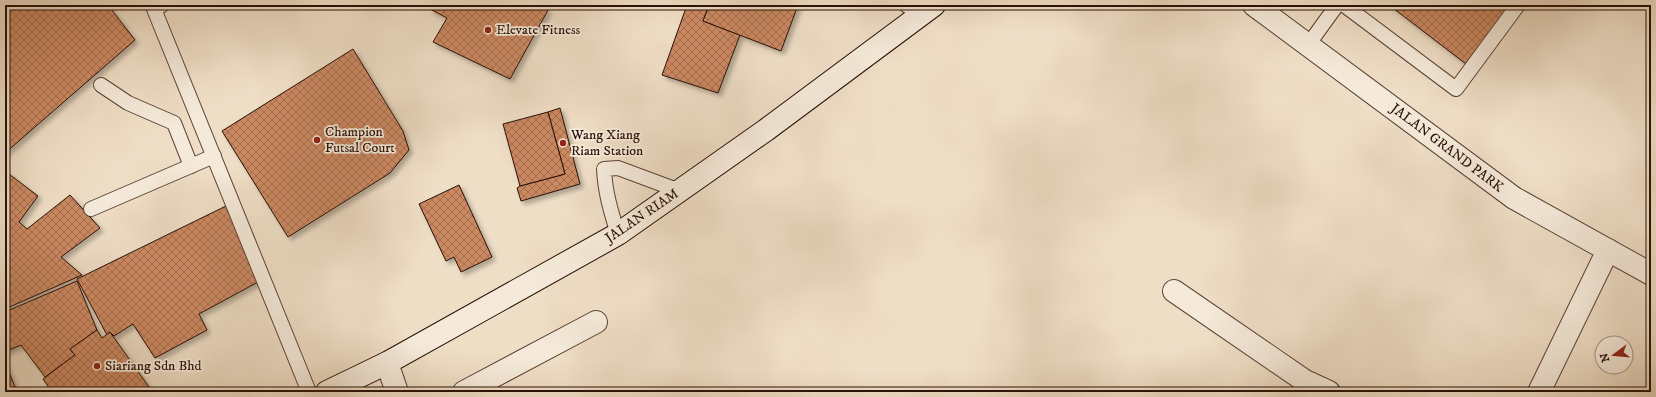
<svg xmlns="http://www.w3.org/2000/svg" width="1656" height="397" font-family="'IM FELL DW Pica',serif">
	<defs>
		<pattern id="building-cross-hatch" width="8" height="8" patternUnits="userSpaceOnUse"><rect width="8" height="8" fill="#cb8962"/><path d="M0 0l8 8M0 8l8-8" fill="none" stroke="#a56e4f"/></pattern>
		<filter id="shadow"><feDropShadow dx="3.5" dy="3.5" stdDeviation="2" flood-color="#0004"/></filter>
	</defs>
	<rect width="100%" height="100%" fill="#efdec6"/>
	<filter id="stains"><feTurbulence type="fractalNoise" baseFrequency=".005" numOctaves="4"/><feColorMatrix values="0 0 0 0 .2 0 0 0 0 .09 0 0 0 0 .02 0 0 0 .5 -.17"/></filter>
	<radialGradient id="worn" r=".72"><stop offset=".6" stop-color="#630" stop-opacity="0"/><stop offset="1" stop-color="#630" stop-opacity=".3"/></radialGradient>
	<g fill="url(#building-cross-hatch)" stroke="#280f06" filter="url(#shadow)">
		<path d="M 5,5 L 108,5 L 135,40 L 5,153 Z"/>
		<path d="M 432,5 L 538,5 L 548,10 L 510,79 L 433,42 L 447,18 L 430,9 Z"/>
		<path d="M 687,5 L 709,5 L 703,21 L 740,35 L 718,93 L 662,75 Z"/>
		<path d="M 709,5 L 798,5 L 781,51 L 703,21 Z"/>
		<path d="M 1389,5 L 1511,5 L 1466,64 Z"/>
		<path d="M 353,49 L 403,131 L 409,150 L 390,173 L 288,237 L 222,131 Z"/>
		<path d="M 560,108 L 580,184 L 521,201 L 517,188 L 520,186 L 565,174 L 548,112 Z"/>
		<path d="M 548,112 L 565,174 L 520,186 L 503,124 Z"/>
		<path d="M 5,171 L 38,196 L 19,222 L 27,229 L 70,195 L 100,228 L 61,257 L 82,275 L 5,309 Z"/>
		<path d="M 459,185 L 492,257 L 461,272 L 454,257 L 446,261 L 419,204 Z"/>
		<path d="M 228,205 L 258,282 L 199,314 L 207,330 L 155,358 L 133,324 L 114,336 L 110,332 L 107,335 L 77,279 Z"/>
		<path d="M 77,281 L 97,330 L 70,349 L 75,355 L 45,377 L 21,345 L 5,352 L 5,312 Z"/>
		<path d="M 97,330 L 102,338 L 110,332 L 149,387 L 142,392 L 52,392 L 43,379 L 75,355 L 70,349 Z"/>
		<path d="M 5,362 L 17,392 L 5,392 Z"/>
	</g>
	<g fill="none" stroke-linecap="round" stroke-linejoin="round">
		<g stroke="#5a4336" stroke-width="16">
			<g id="lane">
				<path d="M 162,5 L 154,9 L 309,392"/>
				<path d="M 906,5 L 921,15"/>
				<path d="M 1344,5 L 1456,89 L 1518,5"/>
				<path d="M 1308,45 L 1337,5"/>
				<path d="M 101,85 L 128,103 L 174,123 L 191,166"/>
				<path d="M 91,209 L 214,156"/>
				<path d="M 618,234 C 611,212 605,192 604,169 L 618,168 L 680,191"/>
			</g>
		</g>
		<g stroke="#5a4336" stroke-width="24">
			<g id="street">
				<path d="M 1254,5 L 1514,198 L 1651,274"/>
				<path d="M 1174,291 L 1305,381 L 1329,392"/>
				<path d="M 387,363 L 397,392"/>
				<path d="M 464,392 L 596,322"/>
				<path d="M 1539,392 L 1608,250"/>
			</g>
		</g>
		<g stroke="#280f06" stroke-width="24">
			<path id="secondary" d="M 327,392 L 387,363 L 618,234 L 766,130 L 934,5"/>
		</g>
		<use href="#lane" stroke="#f5eada" stroke-width="14"/>
		<use href="#street" stroke="#f5eada" stroke-width="22"/>
		<use href="#secondary" stroke="#f5eada" stroke-width="22"/>
	</g>
	<g fill="#8f2418" stroke="#f5eada" stroke-width="1.5">
		<circle cx="488" cy="30" r="4"/>
		<circle cx="317" cy="140" r="4"/>
		<circle cx="563" cy="143" r="4"/>
		<circle cx="97" cy="366" r="4"/>
	</g>
	<g text-anchor="middle" dominant-baseline="central" stroke-width="3.5" stroke-linejoin="round" paint-order="stroke">
		<g font-size="14" fill="#280f06" stroke="#f5eada" text-anchor="start">
			<text x="496" y="30">Elevate Fitness</text>
			<text x="325" y="132">Champion<tspan x="325" dy="16">Futsal Court</tspan></text>
			<text x="571" y="135">Wang Xiang<tspan x="571" dy="16">Riam Station</tspan></text>
			<text x="105" y="366">Siariang Sdn Bhd</text>
		</g>
		<g font-size="14" fill="#280f06" stroke="#f5eada">
			<text transform="translate(1447 148) rotate(37)">JALAN GRAND PARK</text>
			<text transform="translate(642 216) rotate(-34)">JALAN RIAM</text>
		</g>
	</g>
	<rect width="1656" height="397" fill="none" stroke="#efdec6" stroke-width="20"/>
	<rect x="6" y="6" width="1644" height="385" fill="none" stroke="#280f06" stroke-width="2"/>
	<rect x="10" y="10" width="1636" height="377" fill="none" stroke="#280f06"/>
	<g transform="translate(1614 355) rotate(254)"><circle r="19" fill="#f5eada" stroke="#a39285"/>
	<path d="M0-3L7 15L0 10L-7 15Z" fill="#8f2418"/>
	<text y="-6" font-size="11" font-weight="bold" text-anchor="middle" fill="#280f06">N</text>
	</g>
	<rect width="100%" height="100%" filter="url(#stains)"/>
	<rect width="100%" height="100%" fill="url(#worn)"/>
</svg>
